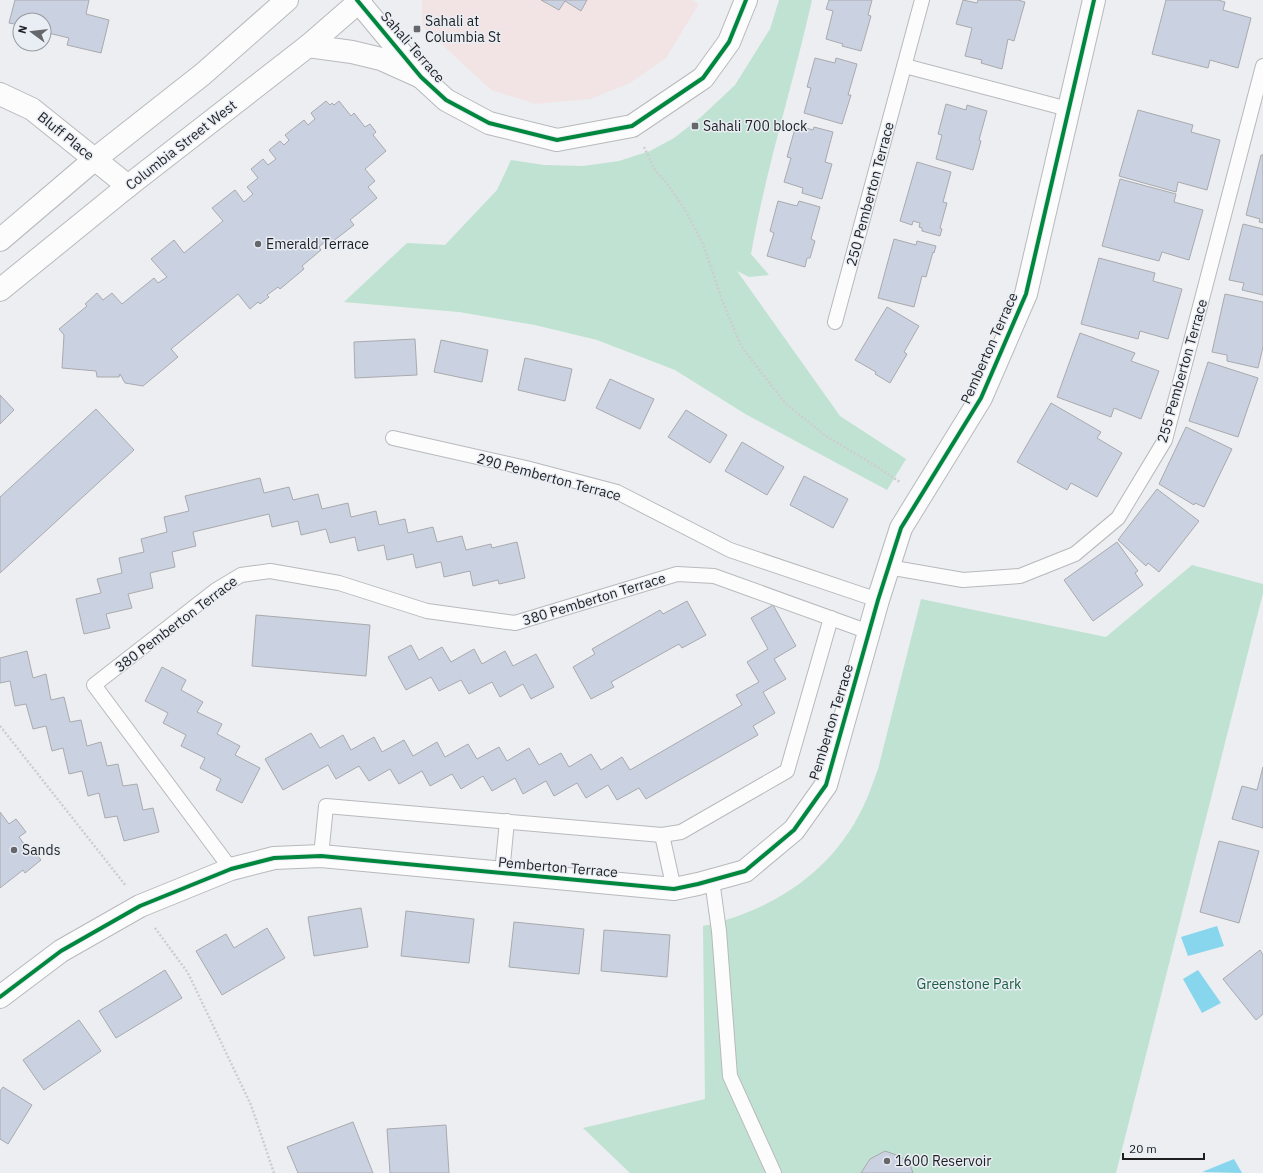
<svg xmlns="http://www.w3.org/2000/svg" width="1263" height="1173" font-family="'IBM Plex Sans',sans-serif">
	<rect width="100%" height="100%" fill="#eceef1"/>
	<path fill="#f2e4e5" d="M 422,0 L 692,0 L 699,4 L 666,58 L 630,83 L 590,99 L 536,104 L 491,90 L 422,26 Z"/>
	<g fill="#c0e2d2">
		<path d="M 779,0 L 812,0 C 793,85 766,168 751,254 L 769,275 L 749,277 L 737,271 L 840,416 L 906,459 L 887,490 L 747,415 L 675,370 L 597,340 L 535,325 L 459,312 L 344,302 L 407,243 L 445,245 L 497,190 L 511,160 L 544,165 L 583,166 L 619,161 L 650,151 L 674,138 L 701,117 L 735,85 L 770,29 Z"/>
		<path d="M 1192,565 L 1263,584 L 1263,593 L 1116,1173 L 630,1173 L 583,1128 L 705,1099 L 703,926 C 771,911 831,873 862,809 C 869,796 873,782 878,769 L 921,599 L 1106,637 Z"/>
	</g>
	<g fill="#87d6ed">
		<path d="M 1217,926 L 1224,946 L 1188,956 L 1181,937 Z"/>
		<path d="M 1198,970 L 1221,1003 L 1202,1013 L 1183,979 Z"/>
		<path d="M 1234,1159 L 1242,1173 L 1202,1172 Z"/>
	</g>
	<g fill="#cad1e1" stroke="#a9aaad">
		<path d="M 15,0 L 89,0 L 86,14 L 109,20 L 101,53 L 67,45 L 69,38 L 44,32 L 44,20 L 20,20 L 20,25 L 9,23 Z"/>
		<path d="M 541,0 L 587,0 L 581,11 L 565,1 L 559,10 Z"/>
		<path d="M 829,0 L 872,0 L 868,15 L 871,16 L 861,51 L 842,46 L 843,44 L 826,39 L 833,11 L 826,9 Z"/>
		<path d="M 963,0 L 977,3 L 978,0 L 1018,0 L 1025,2 L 1014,41 L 1008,39 L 1002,69 L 981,63 L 982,60 L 965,56 L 972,28 L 956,24 Z"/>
		<path d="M 1166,0 L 1218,0 L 1225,2 L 1223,10 L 1251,18 L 1238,68 L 1210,60 L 1208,68 L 1152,54 Z"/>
		<path d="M 815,58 L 835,63 L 836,58 L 857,64 L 848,95 L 851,95 L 842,124 L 804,113 L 811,88 L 807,87 Z"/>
		<path d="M 326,101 L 330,105 L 332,103 L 334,105 L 339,101 L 351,116 L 354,113 L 365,127 L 370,124 L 376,132 L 373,135 L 386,151 L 365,169 L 375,181 L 368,187 L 377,198 L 350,220 L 354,225 L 332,242 L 328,239 L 319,247 L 321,250 L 302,266 L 304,269 L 280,289 L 278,287 L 267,295 L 269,297 L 260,304 L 258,302 L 250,309 L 238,294 L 171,349 L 178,357 L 143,386 L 125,383 L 120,374 L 119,377 L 97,377 L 96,371 L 62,368 L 64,335 L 59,329 L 87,306 L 85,304 L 97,293 L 103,300 L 112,293 L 122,304 L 154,278 L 158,283 L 167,277 L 151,259 L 174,240 L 184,253 L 223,221 L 212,208 L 235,190 L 244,202 L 253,194 L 247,187 L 258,178 L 251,169 L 263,159 L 268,165 L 276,159 L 269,150 L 280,141 L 284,145 L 289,140 L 285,135 L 304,120 L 308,125 L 315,119 L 311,113 Z"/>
		<path d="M 946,104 L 966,110 L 967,105 L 987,111 L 979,140 L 981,141 L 973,170 L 936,159 L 942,135 L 938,134 Z"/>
		<path d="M 1138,110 L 1193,125 L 1191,132 L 1220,140 L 1207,190 L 1178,182 L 1176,192 L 1119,176 Z"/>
		<path d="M 796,125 L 813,130 L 814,127 L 833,132 L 825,162 L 832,164 L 822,199 L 802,193 L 803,188 L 784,182 L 791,158 L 787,157 Z"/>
		<path d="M 1261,155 L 1263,155 L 1263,223 L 1259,222 L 1260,219 L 1246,215 Z"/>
		<path d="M 917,162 L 951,172 L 943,202 L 947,203 L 940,228 L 942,229 L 940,236 L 922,231 L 922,228 L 919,227 L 920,223 L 913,221 L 912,225 L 900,221 Z"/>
		<path d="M 1120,179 L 1176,194 L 1174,202 L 1203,210 L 1189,260 L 1162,252 L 1159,261 L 1102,246 Z"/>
		<path d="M 778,201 L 797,206 L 799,201 L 820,207 L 811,239 L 815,241 L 810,258 L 807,258 L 805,267 L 767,256 L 774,233 L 770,231 Z"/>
		<path d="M 1243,224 L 1263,229 L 1263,295 L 1242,290 L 1244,283 L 1229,280 Z"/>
		<path d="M 894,239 L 916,245 L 917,241 L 936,246 L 934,253 L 933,252 L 926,277 L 922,276 L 914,307 L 878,298 Z"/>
		<path d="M 1099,258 L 1155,273 L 1153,281 L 1182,289 L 1168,339 L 1140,331 L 1138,339 L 1081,324 Z"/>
		<path d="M 1225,294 L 1263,302 L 1263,347 L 1258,368 L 1227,361 L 1227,355 L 1212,352 Z"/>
		<path d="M 887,307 L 919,326 L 904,352 L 907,354 L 890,383 L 875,374 L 876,372 L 855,360 Z"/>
		<path d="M 1080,333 L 1135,353 L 1131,361 L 1159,371 L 1141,419 L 1114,408 L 1111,417 L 1057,397 Z"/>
		<path d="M 415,339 L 417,375 L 355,378 L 354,342 Z"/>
		<path d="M 441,340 L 488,350 L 482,382 L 434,372 Z"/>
		<path d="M 525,358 L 572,369 L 565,401 L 518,390 Z"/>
		<path d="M 1208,362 L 1258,378 L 1238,437 L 1189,421 Z"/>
		<path d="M 610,379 L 654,399 L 640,429 L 596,408 Z"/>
		<path d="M 0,395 L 14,410 L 0,424 Z"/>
		<path d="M 1051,403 L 1101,432 L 1097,438 L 1122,453 L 1097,497 L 1071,483 L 1067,490 L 1017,462 Z"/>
		<path d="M 96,409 L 134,450 L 0,573 L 0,497 Z"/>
		<path d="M 686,410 L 727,435 L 710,463 L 668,437 Z"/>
		<path d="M 1186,427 L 1232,449 L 1204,507 L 1195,503 L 1194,505 L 1159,484 Z"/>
		<path d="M 742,442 L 784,467 L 767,495 L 725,471 Z"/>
		<path d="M 804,476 L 848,499 L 833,528 L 790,505 Z"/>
		<path d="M 260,478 L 264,493 L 289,487 L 293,500 L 318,494 L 322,509 L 348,503 L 351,517 L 376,511 L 379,525 L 405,519 L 408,533 L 433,527 L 437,542 L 462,536 L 466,550 L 491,544 L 492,548 L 517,542 L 525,578 L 499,584 L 498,580 L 473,586 L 470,571 L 444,577 L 441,562 L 416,568 L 413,554 L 387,560 L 384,545 L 358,551 L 355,537 L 330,543 L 326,529 L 301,535 L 298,521 L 272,527 L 269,514 L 193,532 L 196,546 L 172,552 L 175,567 L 150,573 L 153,588 L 128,594 L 132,608 L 106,614 L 110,628 L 84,634 L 76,599 L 101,593 L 97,579 L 122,573 L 119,558 L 144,552 L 141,539 L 167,532 L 164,517 L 189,511 L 185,496 Z"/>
		<path d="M 1157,489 L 1199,521 L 1159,572 L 1148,563 L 1146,566 L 1118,540 Z"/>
		<path d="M 1117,542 L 1138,571 L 1135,573 L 1143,585 L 1093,621 L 1064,580 Z"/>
		<path d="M 687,601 L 706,635 L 682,648 L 679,644 L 611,682 L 614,687 L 591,699 L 573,667 L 595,654 L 592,649 L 660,610 L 663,614 Z"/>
		<path d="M 773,605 L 796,646 L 774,659 L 786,679 L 763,692 L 775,713 L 753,726 L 758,735 L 646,799 L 639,788 L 617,800 L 608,785 L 586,798 L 577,783 L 554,796 L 546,781 L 523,794 L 515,778 L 492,791 L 483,776 L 461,789 L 452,774 L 430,786 L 422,771 L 399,784 L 390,769 L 369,781 L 359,766 L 336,779 L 328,765 L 283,790 L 265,759 L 311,733 L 320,748 L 343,735 L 351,750 L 374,737 L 382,752 L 404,740 L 413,756 L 437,742 L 445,757 L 468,744 L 477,759 L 499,747 L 507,761 L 529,748 L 539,765 L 561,753 L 569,767 L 591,754 L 601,770 L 622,757 L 630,770 L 742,705 L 736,695 L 759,682 L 747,662 L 768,649 L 751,618 Z"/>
		<path d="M 256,615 L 370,625 L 366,676 L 252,666 Z"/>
		<path d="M 411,645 L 419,660 L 442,647 L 451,662 L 474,649 L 482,664 L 505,651 L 513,666 L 536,654 L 554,687 L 531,699 L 523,684 L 500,697 L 492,682 L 469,694 L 461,680 L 439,691 L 431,677 L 406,690 L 388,657 Z"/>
		<path d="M 27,651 L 33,678 L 46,674 L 51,700 L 64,697 L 70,722 L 81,720 L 87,746 L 101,742 L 107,766 L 118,764 L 123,786 L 137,784 L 143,810 L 153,808 L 159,832 L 124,841 L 117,816 L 105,818 L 99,793 L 88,796 L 82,771 L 69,774 L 63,748 L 52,751 L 46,726 L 33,729 L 26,704 L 15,706 L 10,681 L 0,683 L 0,658 Z"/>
		<path d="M 162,667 L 186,680 L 181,690 L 203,702 L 197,712 L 222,724 L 217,734 L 240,746 L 235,755 L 260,768 L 242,803 L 216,790 L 221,779 L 200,768 L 205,758 L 181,746 L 186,735 L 163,723 L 168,713 L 145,701 Z"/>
		<path d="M 1263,767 L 1263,828 L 1232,819 L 1242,786 L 1257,790 Z"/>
		<path d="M 0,812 L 9,824 L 16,819 L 26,832 L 19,837 L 29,851 L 32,849 L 41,860 L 25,873 L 23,870 L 0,888 Z"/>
		<path d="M 1219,841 L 1259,851 L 1239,923 L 1200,912 Z"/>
		<path d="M 361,908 L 368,947 L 314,956 L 308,917 Z"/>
		<path d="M 406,911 L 474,919 L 469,963 L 401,956 Z"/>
		<path d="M 514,922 L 584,929 L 579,974 L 509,967 Z"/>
		<path d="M 267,928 L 285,958 L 222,995 L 196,951 L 226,934 L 234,948 Z"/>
		<path d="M 604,930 L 670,935 L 667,977 L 601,971 Z"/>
		<path d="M 1260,950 L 1263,955 L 1263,1014 L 1256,1020 L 1223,979 Z"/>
		<path d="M 165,970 L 182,998 L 116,1038 L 99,1011 Z"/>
		<path d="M 79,1020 L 101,1051 L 44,1090 L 23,1060 Z"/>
		<path d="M 3,1087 L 32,1105 L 8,1144 L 0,1139 L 0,1091 Z"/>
		<path d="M 353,1122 L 373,1173 L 298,1173 L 287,1147 Z"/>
		<path d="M 446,1125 L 449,1173 L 390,1173 L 387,1129 Z"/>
		<path d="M 885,1151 L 899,1156 L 909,1162 L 913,1173 L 861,1173 L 870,1159 Z"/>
	</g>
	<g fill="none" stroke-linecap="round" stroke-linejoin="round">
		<g stroke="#b8b9bc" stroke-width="16">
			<g id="lane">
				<path d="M 905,66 L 1068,109"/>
				<path d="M 835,322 L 922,0"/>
				<path d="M 393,438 L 526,468 L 617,492 L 730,550 L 878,600"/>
				<path d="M 888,567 L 963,580 L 1020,576 L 1075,554 L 1118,518 L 1165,440 L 1263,66"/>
				<path d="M 662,835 L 674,889"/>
				<path d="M 321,856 L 326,806 L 662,835 L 681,832 L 787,771 L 831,618"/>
				<path d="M 231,869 L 94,685 L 216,590 L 241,575 L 270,571 L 339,583 L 427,611 L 515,623 L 677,574 L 714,576 L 869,632"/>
				<path d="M 502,873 L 507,821"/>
				<path d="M 712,880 L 719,931 L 730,1076 L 774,1173"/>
			</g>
		</g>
		<g stroke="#b8b9bc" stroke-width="24">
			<g id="street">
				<path d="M 357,0 L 421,77 L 446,100 L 489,123 L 557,140 L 632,126 L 703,78 L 729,42 L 746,0"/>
				<path d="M 0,94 L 32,109 L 128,186"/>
				<path d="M 0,997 L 61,951 L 140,906 L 231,869 L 274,858 L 321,856 L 674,889 L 698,884 L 745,871 L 794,830 L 826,785 L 878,600 L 901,528 L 981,398 L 1026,294 L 1094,0"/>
			</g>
		</g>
		<g stroke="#b8b9bc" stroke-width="24">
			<g id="secondary">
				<path d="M 308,46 L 352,52 L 381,59 L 421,77"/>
				<path d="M 0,240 L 95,159 L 203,74 L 287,0"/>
				<path d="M 0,290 L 128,186 L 308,46 L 361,0"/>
			</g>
		</g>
		<g stroke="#cdcdcf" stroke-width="2.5" stroke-dasharray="2 2" stroke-linecap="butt">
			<path d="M 644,147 L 655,170 L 665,181 L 684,208 L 703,244 L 722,300 L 741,346 L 785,403 L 826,436 L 866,460 L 900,482"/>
			<path d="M 0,726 L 126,886"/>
			<path d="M 155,928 L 188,973 L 251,1105 L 274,1173"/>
		</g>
		<use href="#lane" stroke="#fcfcfd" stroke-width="14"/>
		<use href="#street" stroke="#fcfcfd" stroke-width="22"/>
		<use href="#secondary" stroke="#fcfcfd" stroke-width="22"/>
		<g stroke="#e9edf4" stroke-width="6">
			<g id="cycleway">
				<path d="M 357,0 L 421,77 L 446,100 L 489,123 L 557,140 L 632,126 L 703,78 L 729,42 L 746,0"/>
				<path d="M 0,997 L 61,951 L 140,906 L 231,869 L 274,858 L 321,856 L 674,889 L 698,884 L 745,871 L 794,830 L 826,785 L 878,600 L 901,528 L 981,398 L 1026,294 L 1094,0"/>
			</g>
		</g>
		<use href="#cycleway" stroke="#00873e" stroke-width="4"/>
	</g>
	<g fill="#65676a" stroke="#e9edf4" stroke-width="1.5">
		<rect x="413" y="25" width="8" height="8" rx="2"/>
		<rect x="691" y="122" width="8" height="8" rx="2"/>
		<circle cx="258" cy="244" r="4"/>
		<circle cx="14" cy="850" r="4"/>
		<circle cx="887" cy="1161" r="4"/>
	</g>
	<g text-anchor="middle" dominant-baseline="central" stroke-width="3" stroke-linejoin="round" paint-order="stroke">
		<g font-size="14" fill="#1d1f21" stroke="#e9edf4" text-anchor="start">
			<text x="425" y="21">Sahali at<tspan x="425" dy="16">Columbia St</tspan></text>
			<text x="703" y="126">Sahali 700 block</text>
			<text x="266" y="244">Emerald Terrace</text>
			<text x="22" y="850">Sands</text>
			<text x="895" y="1161">1600 Reservoir</text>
		</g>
		<g font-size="14" fill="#1d1f21" stroke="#e9edf4">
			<text transform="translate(413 47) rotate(49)">Sahali Terrace</text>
			<text transform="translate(66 136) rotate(39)">Bluff Place</text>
			<text transform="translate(181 145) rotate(-38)">Columbia Street West</text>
			<text transform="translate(870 194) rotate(-75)">250 Pemberton Terrace</text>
			<text transform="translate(989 348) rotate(-66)">Pemberton Terrace</text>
			<text transform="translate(1182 371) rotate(-74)">255 Pemberton Terrace</text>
			<text transform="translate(549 477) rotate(15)">290 Pemberton Terrace</text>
			<text transform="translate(594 599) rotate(-17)">380 Pemberton Terrace</text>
			<text transform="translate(176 624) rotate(-37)">380 Pemberton Terrace</text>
			<text transform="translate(831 722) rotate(-73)">Pemberton Terrace</text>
			<text transform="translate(558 867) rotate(5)">Pemberton Terrace</text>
		</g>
		<g font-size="14" fill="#1b6043" stroke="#e9edf4">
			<text x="969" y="984">Greenstone Park</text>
		</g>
	</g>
	<g transform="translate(32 32) rotate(285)"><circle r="19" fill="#e9edf4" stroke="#979ba0"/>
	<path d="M0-3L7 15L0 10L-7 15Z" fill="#65676a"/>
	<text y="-6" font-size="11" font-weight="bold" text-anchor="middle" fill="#1d1f21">N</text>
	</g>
	<path d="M1123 1153v6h81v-6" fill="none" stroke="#1d1f21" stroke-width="2"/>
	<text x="1129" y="1153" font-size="12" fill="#1d1f21" stroke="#e9edf4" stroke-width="3" paint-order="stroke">20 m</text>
</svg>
